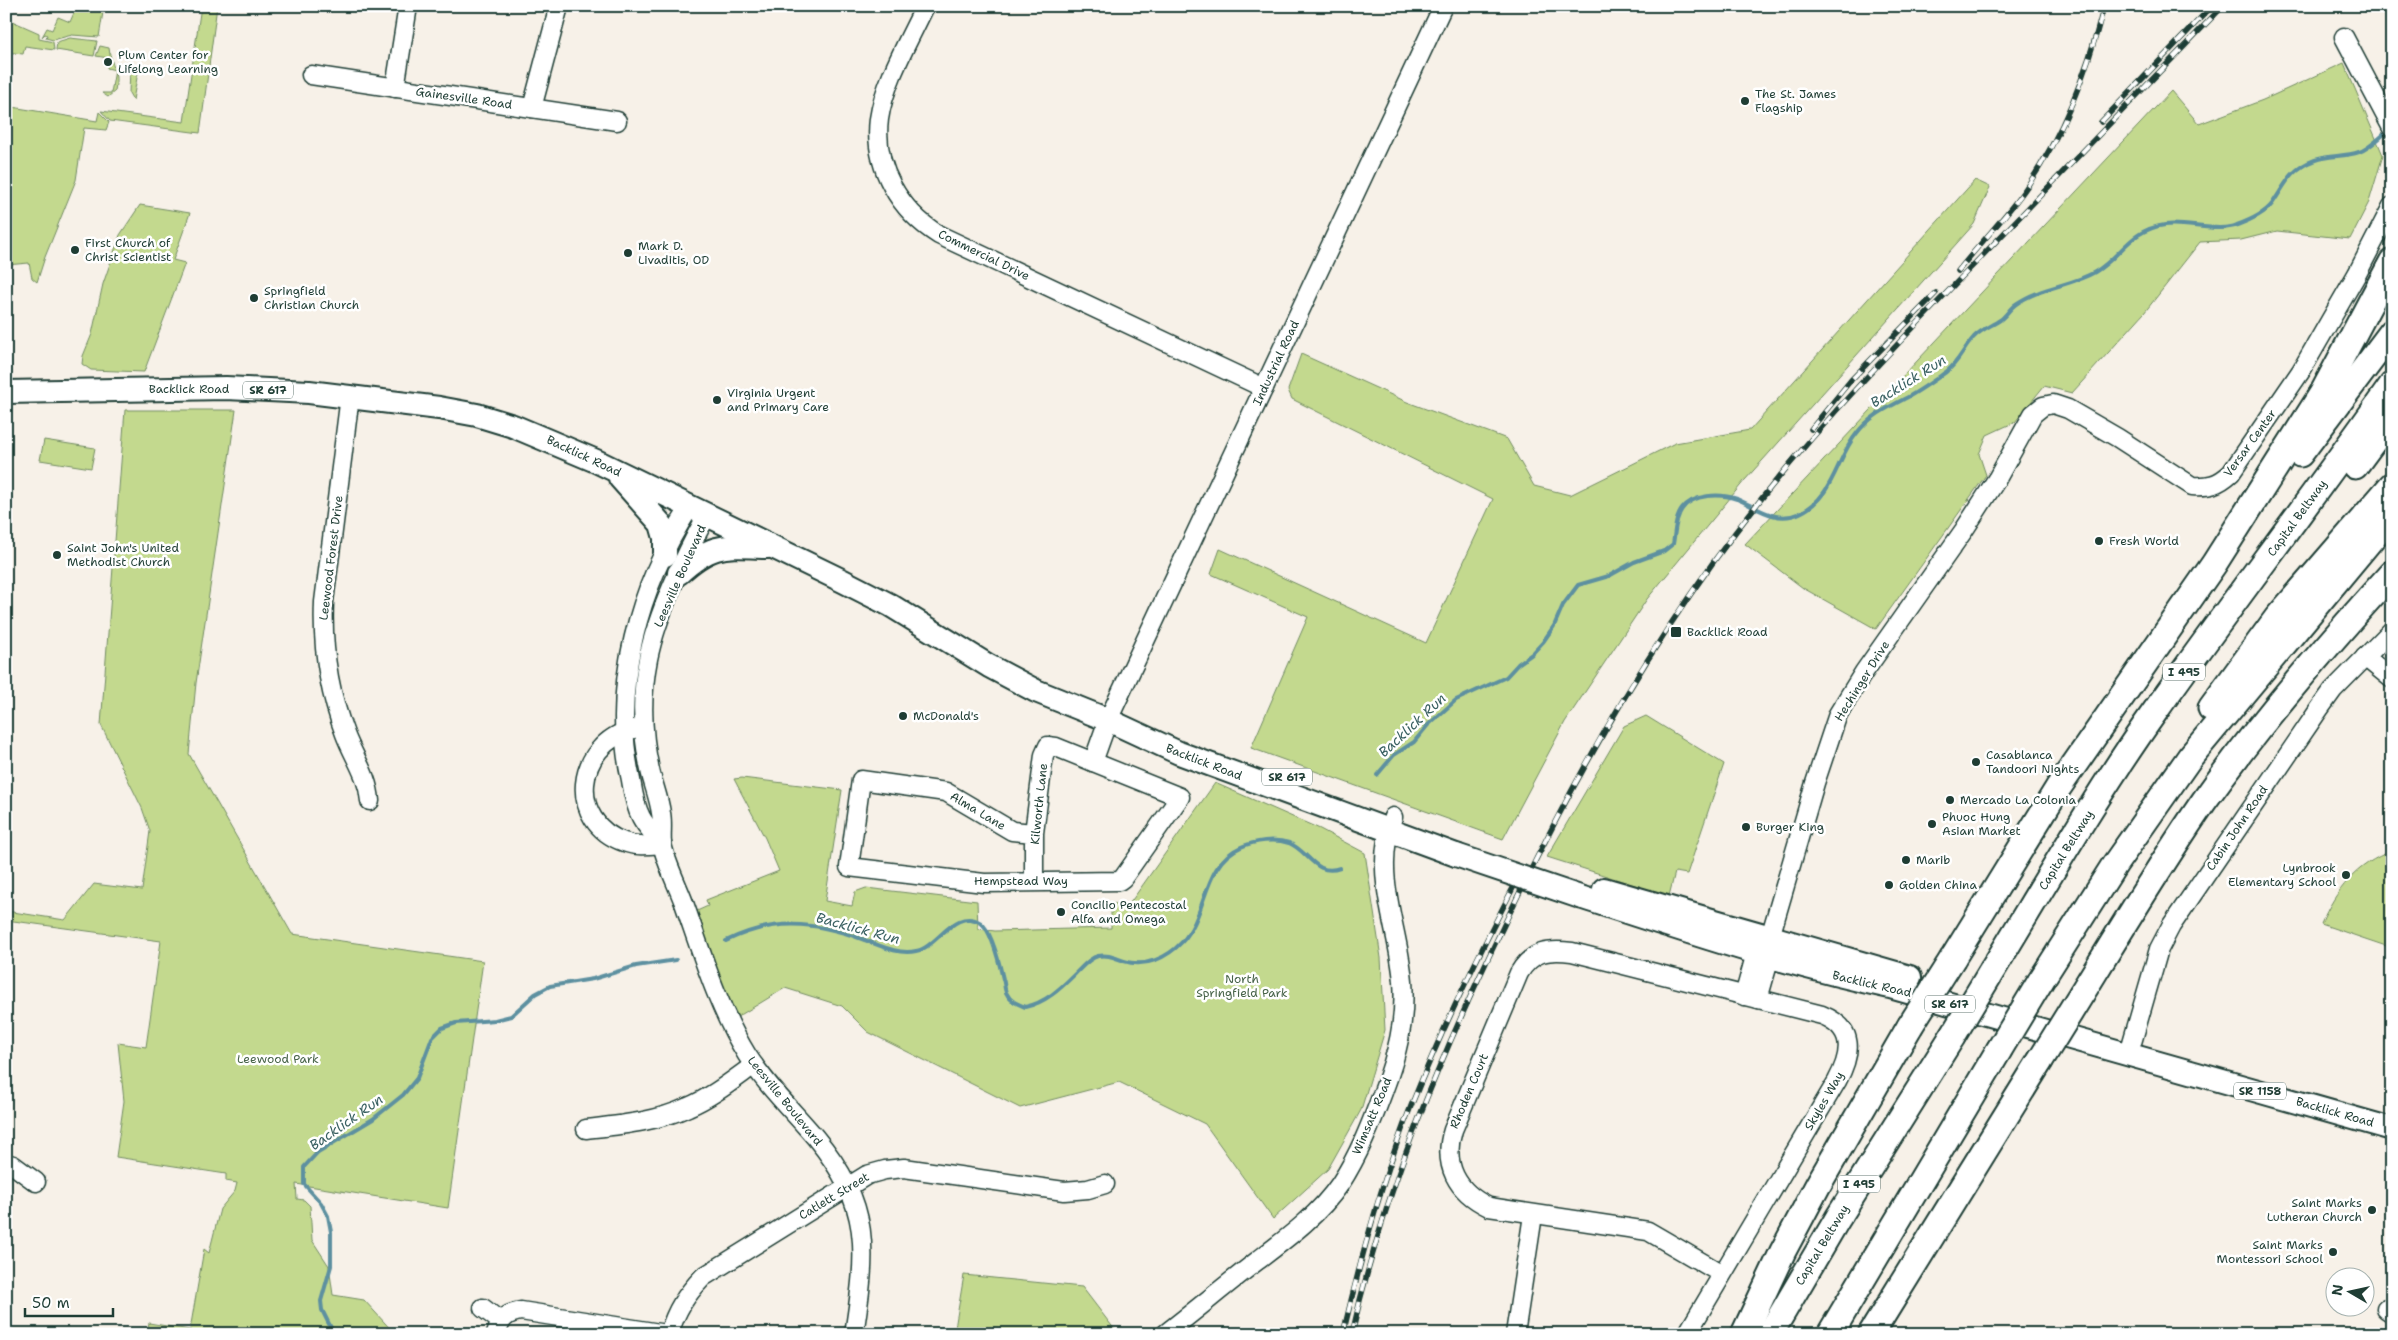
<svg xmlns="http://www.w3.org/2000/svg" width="2398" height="1340" font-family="'Shantell Sans',sans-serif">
	<rect width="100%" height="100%" fill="#f7f1e8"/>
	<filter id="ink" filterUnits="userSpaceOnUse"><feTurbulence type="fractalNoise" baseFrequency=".02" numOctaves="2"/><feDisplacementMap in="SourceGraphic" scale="10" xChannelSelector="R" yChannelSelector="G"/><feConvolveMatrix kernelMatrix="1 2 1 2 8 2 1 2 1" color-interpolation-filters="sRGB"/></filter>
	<g filter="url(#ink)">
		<g fill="#c3d98e" stroke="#718b61">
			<path d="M 77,6 L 104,6 L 99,37 L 72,35 L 53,40 L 46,38 L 47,35 L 45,34 L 42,37 L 47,28 L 52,30 L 58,17 L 70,22 Z"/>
			<path d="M 201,6 L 217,6 L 200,133 L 110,121 L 101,111 L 184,122 Z"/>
			<path d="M 12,21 L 39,33 L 39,39 L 53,42 L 54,50 L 25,46 L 23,54 L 6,52 L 6,23 Z"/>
			<path d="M 70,38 L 97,41 L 94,56 L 56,50 L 57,42 Z"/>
			<path d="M 100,46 L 109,48 C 111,67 119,70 115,91 L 108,97 L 102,93 L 111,93 L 115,70 L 107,68 L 108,58 L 96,56 Z"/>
			<path d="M 2344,63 L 2383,155 L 2369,202 L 2350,239 L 2277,231 L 2241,240 L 2200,242 L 2144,313 L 2072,393 L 2044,386 L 2015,422 L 1987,435 L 1979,454 L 1986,475 L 1876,629 L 1803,588 L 1745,544 L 2171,91 L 2199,124 L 2263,100 Z"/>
			<path d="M 130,69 L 138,72 L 133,100 L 129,93 Z"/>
			<path d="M 6,106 L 97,121 L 99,112 L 109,122 L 106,130 L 84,128 L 76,180 L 45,257 L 37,282 L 32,278 L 29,263 L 6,265 Z"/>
			<path d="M 1975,180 L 1990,187 L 1974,224 L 1745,480 L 1647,599 L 1565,722 L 1503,839 L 1251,748 L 1308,617 L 1211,574 L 1220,549 L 1426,643 L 1493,499 L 1292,399 L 1288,390 L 1301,354 L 1407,402 L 1507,439 L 1534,486 L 1570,495 L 1675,443 L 1750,430 Z"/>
			<path d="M 140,205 L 190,213 L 173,260 L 185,263 L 144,372 L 91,370 L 82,364 L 83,356 L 92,334 L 103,284 L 120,235 Z"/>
			<path d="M 125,410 L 236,410 L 196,683 L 189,754 L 292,934 L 483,961 L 448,1208 L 296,1184 L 297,1199 L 304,1200 L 310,1206 L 312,1240 L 329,1266 L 333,1295 L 364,1300 L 395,1334 L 146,1334 L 149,1323 L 190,1330 L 204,1249 L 209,1253 L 220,1209 L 235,1191 L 237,1183 L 226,1181 L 226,1174 L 116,1157 L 124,1101 L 118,1043 L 146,1047 L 161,941 L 6,920 L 6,911 L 65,920 L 94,884 L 142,890 L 150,831 L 142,808 L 101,725 Z"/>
			<path d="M 44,440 L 95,448 L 91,468 L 40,460 Z"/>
			<path d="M 1646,716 L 1724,764 L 1687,874 L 1675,872 L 1669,896 L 1547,857 L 1624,726 Z"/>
			<path d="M 742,778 L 842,790 L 825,901 L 852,906 L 855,892 L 866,888 L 977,901 L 978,929 L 995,931 L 1111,928 L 1111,904 L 1130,903 L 1215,783 L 1320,829 L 1365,853 L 1381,958 L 1385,1030 L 1361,1110 L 1328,1169 L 1273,1219 L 1205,1124 L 1119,1082 L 1020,1108 L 868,1032 L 842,1006 L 785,988 L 729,1022 L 688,915 L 708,906 L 706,900 L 779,871 L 765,838 L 734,779 Z"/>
			<path d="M 2392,851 L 2392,948 L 2321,924 C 2336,890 2356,864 2392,851 Z"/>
			<path d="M 964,1275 L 1082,1287 L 1118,1334 L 954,1334 Z"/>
		</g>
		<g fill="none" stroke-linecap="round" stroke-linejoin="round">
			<g stroke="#5d90a0" stroke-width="4">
				<path d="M 1377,775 L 1394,755 L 1414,742 L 1428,725 L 1456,700 L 1506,677 L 1518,664 L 1532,654 L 1543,642 L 1554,626 L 1563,605 L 1578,585 L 1609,576 L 1634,562 L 1664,551 L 1673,544 C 1675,533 1675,518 1682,509 C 1693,494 1720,493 1737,499 C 1758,508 1776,524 1800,513 C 1834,497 1836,458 1857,433 C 1870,416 1886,409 1904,399 C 1918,392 1933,381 1946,372 C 1959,362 1963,349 1974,337 C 1982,329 1991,326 2000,320 C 2006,316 2010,308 2016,304 C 2040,287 2071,286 2095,272 C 2122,256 2129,230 2165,225 C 2186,222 2220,233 2237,225 C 2248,221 2265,213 2272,204 C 2286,184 2290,169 2315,160 C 2329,155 2345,157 2359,152 C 2369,149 2380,137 2388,131"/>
				<path d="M 726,941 C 773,918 813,921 862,939 C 879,945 897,955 916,951 C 937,948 955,906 981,923 C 992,931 1000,966 1003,979 C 1005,984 1004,990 1007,994 C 1010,1001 1018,1004 1025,1007 C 1045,1003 1060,989 1075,974 C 1081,968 1089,958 1098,956 C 1108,954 1115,958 1124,961 C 1145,968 1167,958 1182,942 C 1208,914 1202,864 1241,847 C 1255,841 1274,838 1289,843 C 1309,851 1315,877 1340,868"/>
				<path d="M 334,1334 L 322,1310 L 321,1301 L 331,1266 L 331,1232 L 328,1216 L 321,1203 L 304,1184 L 304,1167 L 318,1152 L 373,1119 L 403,1095 L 417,1078 L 432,1038 L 442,1028 L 456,1023 L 495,1020 L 511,1016 L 535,994 L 550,986 L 593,979 L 636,966 L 676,960"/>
			</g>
			<g stroke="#1f3d34" stroke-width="21">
				<g id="minor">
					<path d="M 925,6 C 909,40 884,83 879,119 C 873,167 900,211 939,235 L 1264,388"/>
					<path d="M 2344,37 L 2392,128"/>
					<path d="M 311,75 L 617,121"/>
					<path d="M 395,88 L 408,6"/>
					<path d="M 532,108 L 559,6"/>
					<path d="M 350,396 L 324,602 C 322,648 328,690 345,734 C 354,758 368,775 370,801"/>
					<path d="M 707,515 C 685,555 657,614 648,659 C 641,695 642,734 650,770 C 653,784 659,798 661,813 C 663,823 661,834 662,844 C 666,863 677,884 684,903 C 702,954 718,1008 747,1055 C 766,1085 792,1110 815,1137 C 872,1206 867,1250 854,1334"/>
					<path d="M 2365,657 L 2392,679"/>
					<path d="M 633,729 C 574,745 567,822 624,842 C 637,847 650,845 662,844"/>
					<path d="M 1093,762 L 1108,720 L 1443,6"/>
					<path d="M 662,844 C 655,835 646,827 641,817 C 635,806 633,792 631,780 C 610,688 639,585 690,507"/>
					<path d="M 1034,882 L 1034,833 L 1044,755 L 1048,746 L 1056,747 L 1180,797 L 1123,878 L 1119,881 L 984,883 L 849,867 L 861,780 L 946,792 L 1012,831 L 1034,833"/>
					<path d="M 1744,996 L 1756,953 L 1764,944"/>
					<path d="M 1758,999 L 1770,957 L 1770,937 L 1815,783 L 1838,714 L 1864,672 L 1964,530 L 1997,479 L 2033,414 L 2043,406 L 2053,404 L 2068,409 L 2118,438 L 2192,486 C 2209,487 2218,485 2231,473 L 2301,371 L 2357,274 L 2392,206"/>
					<path d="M 2129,1053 L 2159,949 L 2171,926 L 2320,708 L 2333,690 L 2392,630"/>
					<path d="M 586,1129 C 621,1125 656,1122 688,1107 C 712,1097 733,1080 754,1065"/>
					<path d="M 6,1163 L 13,1165 L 36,1182"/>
					<path d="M 483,1308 L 500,1321"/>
					<path d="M 2386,1309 L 2392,1313"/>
					<path d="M 496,1334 C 501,1319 505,1314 521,1311 L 666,1334"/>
					<path d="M 669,1334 C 676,1310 686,1295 703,1277 L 867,1175 L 885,1170 L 904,1168 L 1064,1191 L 1088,1189 L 1105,1184"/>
					<path d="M 1165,1334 C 1196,1310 1226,1285 1257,1261 C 1286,1239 1319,1215 1340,1184 C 1359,1155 1371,1124 1383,1092 C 1397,1055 1406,1021 1403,981 C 1398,925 1372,874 1393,817"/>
					<path d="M 1515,1334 L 1533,1215"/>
					<path d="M 1687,1334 L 1837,1081 C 1852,1053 1855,1028 1822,1015 L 1572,952 C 1548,949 1532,951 1519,973 L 1453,1130 C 1442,1165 1457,1192 1489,1207 L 1648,1231 L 1722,1274"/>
				</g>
			</g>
			<g stroke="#1f3d34" stroke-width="26">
				<g id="major">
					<path d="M 6,392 L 226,388 L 309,392 L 439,408 L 477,415 L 513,426 L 596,461 L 843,581 L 890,605 L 989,666 L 1036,691 L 1108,720 L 1179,753 L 1456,855"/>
					<path d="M 620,478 L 661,524 L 665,538 L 665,555"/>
					<path d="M 679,573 C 713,542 725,546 768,547"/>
					<path d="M 1604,889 L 1910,977"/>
					<path d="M 1583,898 C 1685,931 1786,965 1890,987 L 2392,1129"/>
				</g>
			</g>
			<g stroke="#1f3d34" stroke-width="29">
				<g id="highway">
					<path d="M 2300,454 L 2392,332"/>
					<path d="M 2355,466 L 2392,416"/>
					<path d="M 2211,708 L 2277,618 L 2392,485"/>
					<path d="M 1953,958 L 2058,788 L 2214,564 L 2322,394 L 2392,262"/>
					<path d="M 1993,969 C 2046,882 2097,793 2156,710 C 2233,601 2315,495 2392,385"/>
					<path d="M 2040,982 L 2115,864 L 2190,757 L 2392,514"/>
					<path d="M 2082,993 C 2122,928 2161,863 2204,801 C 2261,721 2326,646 2392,573"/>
					<path d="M 1744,1334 L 1783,1251 L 1818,1185 L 1910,1026"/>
					<path d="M 1770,1334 L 1838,1218 L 1952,1037"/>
					<path d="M 1830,1334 L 1999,1050"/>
					<path d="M 1871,1334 L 2040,1061"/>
				</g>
			</g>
			<use href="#minor" stroke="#fff" stroke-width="18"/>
			<use href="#major" stroke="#fff" stroke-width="22"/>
			<use href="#highway" stroke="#fff" stroke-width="25"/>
			<g stroke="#1f3d34" stroke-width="5.5">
				<g id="rail">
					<path d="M 2101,122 L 2212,6"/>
					<path d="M 1958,271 C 1981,242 2008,215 2028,185 C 2065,131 2088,69 2104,6"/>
					<path d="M 1811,429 L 1851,380 L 1936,293"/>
					<path d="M 1343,1334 C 1361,1257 1382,1179 1411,1106 C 1444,1024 1483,945 1524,867"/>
					<path d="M 1352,1334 C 1384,1191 1440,1057 1504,925 C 1574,777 1656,631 1758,503 C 1827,416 1904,337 1981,257 C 2062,173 2142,90 2223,6"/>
				</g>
			</g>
			<use href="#rail" stroke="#fff" stroke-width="4" stroke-dasharray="11" stroke-linecap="butt"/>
			<g stroke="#1f3d34" stroke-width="26" stroke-linecap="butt">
				<path id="major-bridge" d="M 1456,855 L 1583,898"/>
			</g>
			<g stroke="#1f3d34" stroke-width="29" stroke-linecap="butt">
				<g id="highway-bridge">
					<path d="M 1910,1026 L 1953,958"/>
					<path d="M 1952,1037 L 1993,969"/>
					<path d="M 1999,1050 L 2040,982"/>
					<path d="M 2040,1061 L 2082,993"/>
				</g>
			</g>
			<use href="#major-bridge" stroke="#fff" stroke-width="22"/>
			<use href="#highway-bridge" stroke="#fff" stroke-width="25"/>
		</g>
	</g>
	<g fill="#1f3d34" stroke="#fff" stroke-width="2">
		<circle cx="108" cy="62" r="5"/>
		<circle cx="1745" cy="101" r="5"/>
		<circle cx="75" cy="250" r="5"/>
		<circle cx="628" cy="253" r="5"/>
		<circle cx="254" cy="298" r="5"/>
		<circle cx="717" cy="400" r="5"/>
		<circle cx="2099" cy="541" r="5"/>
		<circle cx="57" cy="555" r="5"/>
		<rect x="1670" y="626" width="12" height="12" rx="2.5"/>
		<circle cx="903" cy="716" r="5"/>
		<circle cx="1976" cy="762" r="5"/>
		<circle cx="1950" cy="800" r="5"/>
		<circle cx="1932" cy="824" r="5"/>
		<circle cx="1746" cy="827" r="5"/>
		<circle cx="1906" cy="860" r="5"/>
		<circle cx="2346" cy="875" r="5"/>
		<circle cx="1889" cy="885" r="5"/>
		<circle cx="1061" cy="912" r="5"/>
		<circle cx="2372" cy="1210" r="5"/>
		<circle cx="2333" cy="1252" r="5"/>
	</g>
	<g text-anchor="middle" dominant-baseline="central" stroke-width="5" stroke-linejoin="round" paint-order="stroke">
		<g fill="#fff" stroke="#627771" stroke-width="1">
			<rect x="243" y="381.5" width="50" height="17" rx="4"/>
			<rect x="2163" y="663.5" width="42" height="17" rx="4"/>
			<rect x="1262" y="768.5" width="50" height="17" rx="4"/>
			<rect x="1925" y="995.5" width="50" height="17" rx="4"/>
			<rect x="2234" y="1082.5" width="52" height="17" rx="4"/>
			<rect x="1838" y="1175.5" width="42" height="17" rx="4"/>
		</g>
		<g font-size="11" font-weight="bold" fill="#1f3d34">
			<text x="268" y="390">SR 617</text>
			<text x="2184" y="672">I 495</text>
			<text x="1287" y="777">SR 617</text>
			<text x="1950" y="1004">SR 617</text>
			<text x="2260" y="1091">SR 1158</text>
			<text x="1859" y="1184">I 495</text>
		</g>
		<g font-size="12" fill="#1f3d34" stroke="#fff" text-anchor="start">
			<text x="118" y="55">Plum Center for<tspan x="118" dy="14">Lifelong Learning</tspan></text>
			<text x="1755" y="94">The St. James<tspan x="1755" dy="14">Flagship</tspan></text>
			<text x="85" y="243">First Church of<tspan x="85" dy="14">Christ Scientist</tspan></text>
			<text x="638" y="246">Mark D.<tspan x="638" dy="14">Livaditis, OD</tspan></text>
			<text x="264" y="291">Springfield<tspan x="264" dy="14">Christian Church</tspan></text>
			<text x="727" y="393">Virginia Urgent<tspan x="727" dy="14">and Primary Care</tspan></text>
			<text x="2109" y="541">Fresh World</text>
			<text x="67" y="548">Saint John's United<tspan x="67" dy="14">Methodist Church</tspan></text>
			<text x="1687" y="632">Backlick Road</text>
			<text x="913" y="716">McDonald's</text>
			<text x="1986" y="755">Casablanca<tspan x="1986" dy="14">Tandoori Nights</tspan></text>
			<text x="1960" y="800">Mercado La Colonia</text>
			<text x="1942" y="817">Phuoc Hung<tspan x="1942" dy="14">Asian Market</tspan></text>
			<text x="1756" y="827">Burger King</text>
			<text x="1916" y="860">Marib</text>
			<text x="2336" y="868" text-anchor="end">Lynbrook<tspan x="2336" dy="14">Elementary School</tspan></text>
			<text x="1899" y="885">Golden China</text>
			<text x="1071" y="905">Concilio Pentecostal<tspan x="1071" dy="14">Alfa and Omega</tspan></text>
			<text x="2362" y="1203" text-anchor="end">Saint Marks<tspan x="2362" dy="14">Lutheran Church</tspan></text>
			<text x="2323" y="1245" text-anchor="end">Saint Marks<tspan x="2323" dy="14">Montessori School</tspan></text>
		</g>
		<g font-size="12" fill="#1f3d34" stroke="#fff">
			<text transform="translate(464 98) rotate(8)">Gainesville Road</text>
			<text transform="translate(984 255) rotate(26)">Commercial Drive</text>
			<text transform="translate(1276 363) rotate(-65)">Industrial Road</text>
			<text x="189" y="389">Backlick Road</text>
			<text transform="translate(2250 443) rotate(-54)">Versar Center</text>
			<text transform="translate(584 456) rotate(25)">Backlick Road</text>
			<text transform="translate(2297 518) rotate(-54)">Capital Beltway</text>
			<text transform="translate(331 558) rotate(-83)">Leewood Forest Drive</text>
			<text transform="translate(680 576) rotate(-66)">Leesville Boulevard</text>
			<text transform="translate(1862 681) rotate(-58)">Hechinger Drive</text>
			<text transform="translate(1204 762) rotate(21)">Backlick Road</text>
			<text transform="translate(1039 804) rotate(-84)">Kilworth Lane</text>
			<text transform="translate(978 811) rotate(31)">Alma Lane</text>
			<text transform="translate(2237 828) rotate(-56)">Cabin John Road</text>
			<text transform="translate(2066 850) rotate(-58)">Capital Beltway</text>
			<text x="1021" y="881">Hempstead Way</text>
			<text transform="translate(1872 984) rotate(13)">Backlick Road</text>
			<text transform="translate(1469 1091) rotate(-67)">Rhoden Court</text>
			<text transform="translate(785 1101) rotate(51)">Leesville Boulevard</text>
			<text transform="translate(1824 1101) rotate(-60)">Skyles Way</text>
			<text transform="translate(2335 1112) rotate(16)">Backlick Road</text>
			<text transform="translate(1372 1116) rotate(-67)">Wimsatt Road</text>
			<text transform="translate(834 1196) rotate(-31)">Catlett Street</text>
			<text transform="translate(1822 1245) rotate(-59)">Capital Beltway</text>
		</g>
		<g font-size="12" fill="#48644a" stroke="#fff">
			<text x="1242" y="979">North<tspan x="1242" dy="14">Springfield Park</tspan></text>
			<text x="278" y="1059">Leewood Park</text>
		</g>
		<g font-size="14" font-style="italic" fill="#396061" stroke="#fff">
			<text transform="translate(1908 381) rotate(-32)">Backlick Run</text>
			<text transform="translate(1412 725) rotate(-43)">Backlick Run</text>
			<text transform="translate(858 928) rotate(15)">Backlick Run</text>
			<text transform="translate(346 1122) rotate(-35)">Backlick Run</text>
		</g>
	</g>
	<rect width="2398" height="1340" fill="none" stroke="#fff" stroke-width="25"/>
	<rect x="12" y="12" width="2373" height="1315" fill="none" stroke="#1f3d34" stroke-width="2" filter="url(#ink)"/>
	<g transform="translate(2350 1292) rotate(279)"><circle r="24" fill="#ffffff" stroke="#a5b1ae"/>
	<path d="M0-4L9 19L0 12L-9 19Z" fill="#1f3d34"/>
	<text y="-8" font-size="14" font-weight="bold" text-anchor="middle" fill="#1f3d34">N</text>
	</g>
	<path d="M25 1308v8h88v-8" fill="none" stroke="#1f3d34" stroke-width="2.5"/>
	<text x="32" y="1308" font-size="15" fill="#1f3d34" stroke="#ffffff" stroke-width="4" paint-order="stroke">50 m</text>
</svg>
